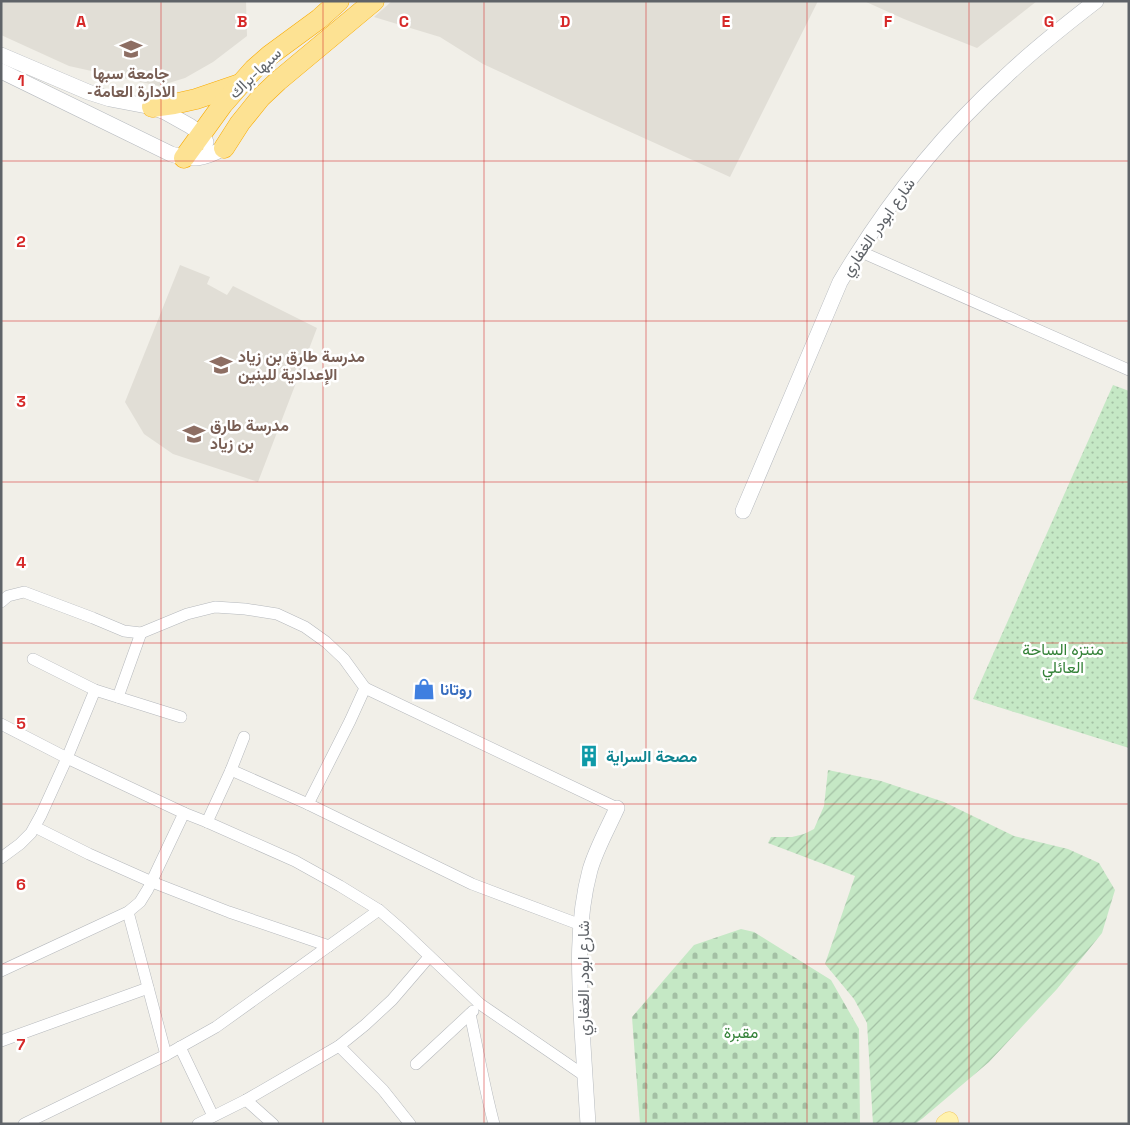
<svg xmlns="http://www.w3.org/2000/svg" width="1130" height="1125" font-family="'Space Grotesk',Vazirmatn,sans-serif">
	<defs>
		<pattern id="cemetery-stones" width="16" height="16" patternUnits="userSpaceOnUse" patternTransform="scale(1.25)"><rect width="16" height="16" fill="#c5e8c5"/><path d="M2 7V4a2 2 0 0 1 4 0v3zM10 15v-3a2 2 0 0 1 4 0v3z" fill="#a3c0a4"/></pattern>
		<pattern id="park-dots" width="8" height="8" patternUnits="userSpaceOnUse" patternTransform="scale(1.25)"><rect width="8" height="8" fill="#c5e8c5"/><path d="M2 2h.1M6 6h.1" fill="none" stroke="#a3c0a4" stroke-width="1.8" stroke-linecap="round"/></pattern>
		<pattern id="garden-furrows" width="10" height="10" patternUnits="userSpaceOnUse" patternTransform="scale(1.25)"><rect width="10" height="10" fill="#c5e8c5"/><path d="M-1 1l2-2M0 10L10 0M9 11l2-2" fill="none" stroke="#a3c0a4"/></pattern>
	</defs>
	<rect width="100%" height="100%" fill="#f1efe8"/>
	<g fill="#e1ded6">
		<path d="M 1,1 L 246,1 L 247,36 L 213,62 L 185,78 L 159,86 L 69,66 L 1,35 Z"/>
		<path d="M 392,1 L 818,1 L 730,177 L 573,106 L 483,64 L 440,37 L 374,17 Z"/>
		<path d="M 864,1 L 1037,1 L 977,48 L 904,19 Z"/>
		<path d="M 180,265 L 210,277 L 207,284 L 227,295 L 233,286 L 317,328 L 258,482 L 173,454 L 144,434 L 125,402 Z"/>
	</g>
	<path fill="url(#cemetery-stones)" d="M 741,929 L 754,932 L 831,980 L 859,1029 L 860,1124 L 640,1124 L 632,1017 L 694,945 Z"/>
	<path fill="url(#park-dots)" d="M 1113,385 L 1129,391 L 1129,748 L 973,699 Z"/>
	<path fill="url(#garden-furrows)" d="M 828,770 L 881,781 L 944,802 L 1014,836 L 1068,849 L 1099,863 L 1115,890 L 1102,933 L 1057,989 L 989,1062 L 923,1118 L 915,1124 L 873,1124 L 867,1023 L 854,999 L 825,964 L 855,876 L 768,843 L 771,837 L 792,837 L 804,834 L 814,829 L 824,806 Z"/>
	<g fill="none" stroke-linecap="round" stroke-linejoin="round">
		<g stroke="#b5b8bc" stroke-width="12">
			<g id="street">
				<path d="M 859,251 L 1129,370"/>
				<path d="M 1,602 L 8,596 L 24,592 L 93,618 L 124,631 L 141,633 L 187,614 L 215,607 L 245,609 L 277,614 L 305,627 L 326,642 L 344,659 L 365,688 L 350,721 L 308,804"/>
				<path d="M 33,659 L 95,690 L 181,717"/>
				<path d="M 365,688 L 617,808"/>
				<path d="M 118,697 L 141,633"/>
				<path d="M 1,724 L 67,758 L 184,813 L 207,822 L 295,861 L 340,886 L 379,910 L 402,930 L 480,1004 L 585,1076"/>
				<path d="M 231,770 L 308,804 L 472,884 L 581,925"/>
				<path d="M 207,822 L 231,770 L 244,737"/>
				<path d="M 35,827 L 89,854 L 152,882 L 229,912 L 329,946"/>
				<path d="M 1,858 L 20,844 L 31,833 L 41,815 L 67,758 L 95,690"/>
				<path d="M 128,912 L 166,1055"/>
				<path d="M 1,971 L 128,912 L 140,902 L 148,889 L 184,813"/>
				<path d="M 470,1014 C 478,1050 484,1087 494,1124"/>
				<path d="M 1,1041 L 148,988"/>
				<path d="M 339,1046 L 383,1090 L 410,1124"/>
				<path d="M 180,1047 L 213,1116"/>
				<path d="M 416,1064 L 473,1011"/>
				<path d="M 246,1100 L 273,1124"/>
				<path d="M 24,1124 L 166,1055 L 216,1027 L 379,910"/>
				<path d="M 198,1124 L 246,1100 L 339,1046 L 365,1025 L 392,1000 L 429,957"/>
			</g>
		</g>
		<g stroke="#b6babf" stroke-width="16">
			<g id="secondary">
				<path d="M 1,55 L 88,92 L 110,99 L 152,107 L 165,112 L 190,126 L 201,134 L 206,142"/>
				<path d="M 1,71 L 171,154 C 193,161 204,159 224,148"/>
				<path d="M 743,511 L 840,282 C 885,206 940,136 1005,77 C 1033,50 1065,25 1096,1"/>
				<path d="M 588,1124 C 586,1092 584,1061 582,1029 C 579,976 576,922 590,870 C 596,849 608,828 617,808"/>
			</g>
		</g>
		<g stroke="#f2c960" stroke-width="19">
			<path id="primary" d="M 945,1124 L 949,1121"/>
		</g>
		<g stroke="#f9ab00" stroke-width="21">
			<g id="highway">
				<path d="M 152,107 L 174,104 L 196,99 L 240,84"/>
				<path d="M 224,148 L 240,123 L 261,97 L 278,81 L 374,1"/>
				<path d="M 184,158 L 223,104 L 254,69 L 270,55 L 319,19 L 339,1"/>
			</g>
		</g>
		<use href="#street" stroke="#fff" stroke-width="11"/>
		<use href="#secondary" stroke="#fff" stroke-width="15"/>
		<use href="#primary" stroke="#fff2af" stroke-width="18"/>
		<use href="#highway" stroke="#fde293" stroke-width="20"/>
	</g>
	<path fill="none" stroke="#d62828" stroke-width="1" stroke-opacity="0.55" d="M 161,1 L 161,1124M 323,1 L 323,1124M 484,1 L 484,1124M 646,1 L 646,1124M 807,1 L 807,1124M 969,1 L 969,1124M 1,161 L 1129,161M 1,321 L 1129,321M 1,482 L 1129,482M 1,643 L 1129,643M 1,804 L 1129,804M 1,964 L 1129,964"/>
	<defs>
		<g id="university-bare" transform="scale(1.725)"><path d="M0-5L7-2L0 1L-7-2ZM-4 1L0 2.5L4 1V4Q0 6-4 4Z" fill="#8d6e63" stroke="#fff" stroke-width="2.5" paint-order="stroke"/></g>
		<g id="school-bare" transform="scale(1.725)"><path d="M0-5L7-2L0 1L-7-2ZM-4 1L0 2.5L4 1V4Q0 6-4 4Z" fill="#8d6e63" stroke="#fff" stroke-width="2.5" paint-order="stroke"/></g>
		<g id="shop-bare" transform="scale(1.725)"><path d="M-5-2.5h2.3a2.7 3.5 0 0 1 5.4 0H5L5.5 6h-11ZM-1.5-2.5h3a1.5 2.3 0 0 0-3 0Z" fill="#3f7fe0" stroke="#fff" stroke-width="2.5" paint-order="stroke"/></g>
		<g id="building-bare" transform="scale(1.725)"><path d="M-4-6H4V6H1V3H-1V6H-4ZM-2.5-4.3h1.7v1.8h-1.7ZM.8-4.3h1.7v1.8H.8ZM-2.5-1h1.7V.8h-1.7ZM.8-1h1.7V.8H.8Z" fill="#0f9aa8" stroke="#fff" stroke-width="2.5" paint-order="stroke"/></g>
	</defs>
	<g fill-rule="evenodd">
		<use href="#university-bare" x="131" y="49"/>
		<use href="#school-bare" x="221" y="365"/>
		<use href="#school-bare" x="194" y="434"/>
		<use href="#shop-bare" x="424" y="689"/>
		<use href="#building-bare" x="589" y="756"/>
	</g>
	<g text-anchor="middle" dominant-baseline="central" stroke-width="5" stroke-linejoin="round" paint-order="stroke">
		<g font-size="16" font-weight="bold" fill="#785e54" stroke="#fff" text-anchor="start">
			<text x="131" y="73" text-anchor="middle">جامعة سبها<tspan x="131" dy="18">-الادارة العامة</tspan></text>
			<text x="238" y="356">مدرسة طارق بن زياد<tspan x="238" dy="18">الإعدادية للبنين</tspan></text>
			<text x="210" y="425">مدرسة طارق<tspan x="210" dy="18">بن زياد</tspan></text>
		</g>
		<g font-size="16" fill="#5f6368" stroke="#fff">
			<text transform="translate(255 73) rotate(-44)">سبها-براك</text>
			<text transform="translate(878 227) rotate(-55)">شارع ابودر الغفاري</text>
			<text transform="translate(583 978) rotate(-90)">شارع ابودر الغفاري</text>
		</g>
		<g font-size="16" fill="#348238" stroke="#fff">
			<text x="1063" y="649">منتزه الساحة<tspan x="1063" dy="18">العائلي</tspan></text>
			<text x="741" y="1032">مقبرة</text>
		</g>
		<g font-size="16" font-weight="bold" fill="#366cbe" stroke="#fff" text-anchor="start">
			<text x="440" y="689">روتانا</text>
		</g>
		<g font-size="16" font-weight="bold" fill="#0d838f" stroke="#fff" text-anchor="start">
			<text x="606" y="756">مصحة السراية</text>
		</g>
	</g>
	<g font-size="16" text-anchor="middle" font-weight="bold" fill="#d62828" stroke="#fff" stroke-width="5" stroke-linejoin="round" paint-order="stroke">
		<text x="81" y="27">A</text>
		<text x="242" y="27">B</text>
		<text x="404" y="27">C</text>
		<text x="565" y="27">D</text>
		<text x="726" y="27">E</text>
		<text x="888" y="27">F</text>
		<text x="1049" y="27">G</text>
		<text x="21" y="86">1</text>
		<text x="21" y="247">2</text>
		<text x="21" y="407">3</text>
		<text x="21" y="568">4</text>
		<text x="21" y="729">5</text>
		<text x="21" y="890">6</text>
		<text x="21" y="1050">7</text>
	</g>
	<rect width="1130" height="1125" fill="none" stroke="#5f6368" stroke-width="5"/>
</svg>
